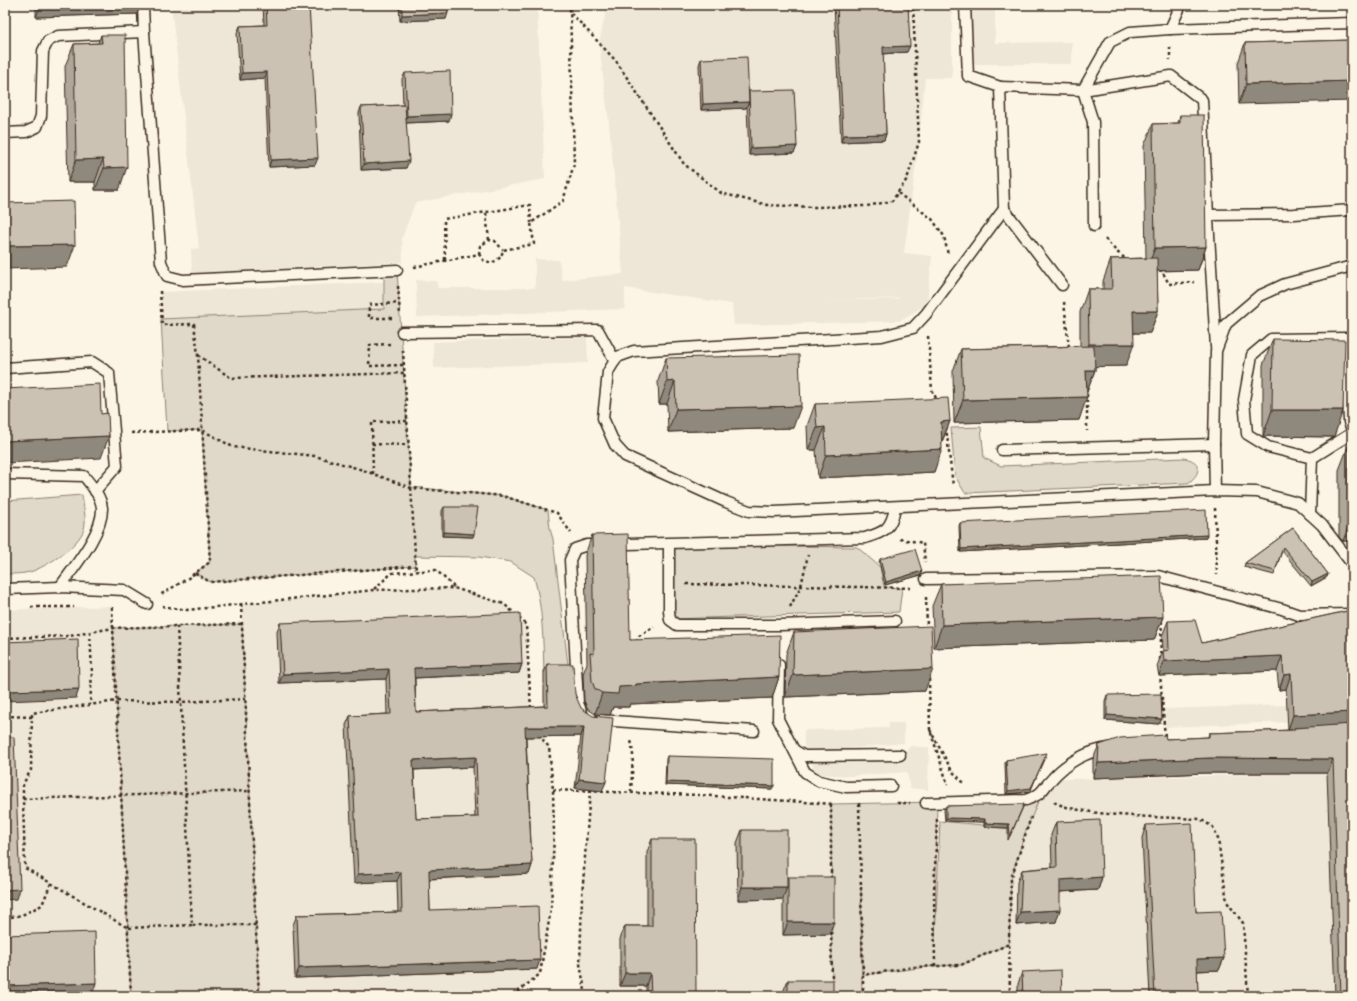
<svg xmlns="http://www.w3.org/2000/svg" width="1357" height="1001" font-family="Caveat,sans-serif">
	<rect width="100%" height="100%" fill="#fcf5e5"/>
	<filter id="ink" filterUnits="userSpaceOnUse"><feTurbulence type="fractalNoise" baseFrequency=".025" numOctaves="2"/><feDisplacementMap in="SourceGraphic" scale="8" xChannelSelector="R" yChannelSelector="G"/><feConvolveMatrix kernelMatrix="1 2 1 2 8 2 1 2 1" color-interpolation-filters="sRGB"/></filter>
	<g filter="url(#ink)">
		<g fill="#eee6d6" fill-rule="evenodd">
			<path d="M 171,5 L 537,5 L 545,179 L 415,203 L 402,238 L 403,262 L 192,273 L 191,249 L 199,248 Z"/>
			<path d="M 607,5 L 952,5 L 952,78 L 925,78 L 919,142 L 904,253 L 932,256 L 927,304 L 899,321 L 734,325 L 732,304 L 625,288 L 625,309 L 417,317 L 416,280 L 436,281 L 438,288 L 535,288 L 535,259 L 559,260 L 562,280 L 623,274 L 609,123 L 599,44 ZM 899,298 L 899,299 L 817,301 Z"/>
			<path d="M 971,5 L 995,5 L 995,43 L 1072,42 L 1072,64 L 972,64 Z"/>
			<path d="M 383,282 L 385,309 L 161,319 L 160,292 Z"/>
			<path d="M 587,337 L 588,363 L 434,368 L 433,342 Z"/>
			<path d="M 454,588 L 503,602 L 527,628 L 531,726 L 549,747 L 554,841 L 551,909 L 540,974 L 513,996 L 259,996 L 241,604 L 381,590 Z"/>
			<path d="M 112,606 L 131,996 L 5,996 L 5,610 Z"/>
			<path d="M 1287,705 L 1288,722 L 1166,727 L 1165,709 Z"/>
			<path d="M 889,723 L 904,723 L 904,743 L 811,752 L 900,755 L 911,746 L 929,748 L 928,790 L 910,788 L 907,772 L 849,776 L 822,774 L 814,771 L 811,756 L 804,756 L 804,730 L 889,728 Z"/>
			<path d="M 1327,773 L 1337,996 L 863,996 L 863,975 L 914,967 L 961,965 L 1009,944 L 1011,879 L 1024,836 L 1041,794 L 1053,777 L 1068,779 Z"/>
			<path d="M 590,791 L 831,804 L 832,996 L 586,996 L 580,964 L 582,896 Z"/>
		</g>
		<g fill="#e0d8c8" stroke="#8e8173">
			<path d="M 397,270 L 411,487 L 503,496 L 548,510 L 550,529 L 553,539 L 569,673 L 544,673 C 543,641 543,608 534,577 L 511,562 L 479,557 L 415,556 L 415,566 L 210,582 L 195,573 L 210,562 L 202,430 L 167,431 L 161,319 L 384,309 L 384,272 Z"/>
			<path d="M 981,427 L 984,458 L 1001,466 L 1184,458 C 1203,461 1201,474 1188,483 L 965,493 L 955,476 L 951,428 Z"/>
			<path d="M 82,495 C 83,505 87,519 84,529 C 79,546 46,567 30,572 C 22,574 13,574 5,574 L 5,501 Z"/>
			<path d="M 669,544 L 857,547 L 880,567 L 884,587 L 902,588 L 899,612 L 670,619 Z"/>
			<path d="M 242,624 L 259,996 L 131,996 L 113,628 Z"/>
			<path d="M 1041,794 L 1024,836 L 1011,879 L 1009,944 L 961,965 L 935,966 L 863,975 L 861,888 L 862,996 L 832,996 L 831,804 L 937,802 L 935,938 L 940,821 L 1014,828 L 1026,800 Z"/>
		</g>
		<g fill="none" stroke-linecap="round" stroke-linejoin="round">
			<g stroke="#3b2a1e" stroke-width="13">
				<g id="service">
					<path d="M 965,5 L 968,76 L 1000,87"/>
					<path d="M 1181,5 L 1170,29 L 1130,32 L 1110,42 L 1083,90 L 1000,87 L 1004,209 L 926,314 L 913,328 L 882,336 L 634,351 L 617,357 L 608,372 L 603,418 L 615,445 L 625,456 L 726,502 L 749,511 L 774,512 L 1215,491 L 1257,492 L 1298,503 L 1322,525 L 1352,564"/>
					<path d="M 1170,29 L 1352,23"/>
					<path d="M 144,32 L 161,262 L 167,276 L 183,280 L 397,270"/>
					<path d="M 5,133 L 26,132 L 37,127 L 41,116 L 43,51 L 48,41 L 58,36 L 144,32 L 143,5"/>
					<path d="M 1004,209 L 1062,285"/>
					<path d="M 1208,219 L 1216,347"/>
					<path d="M 1094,226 L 1093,122 L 1083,90 L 1171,76 L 1202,100 L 1208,215 L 1294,214 L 1352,210"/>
					<path d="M 402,332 L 598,330 L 615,361"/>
					<path d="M 5,368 L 92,362 L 109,373 L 117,466 L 95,491"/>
					<path d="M 1002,450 L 1214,444"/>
					<path d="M 1312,458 L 1352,433"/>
					<path d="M 5,474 L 84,476 C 91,485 101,496 102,508 C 103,533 74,567 60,587"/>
					<path d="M 1215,491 L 1214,444 L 1216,351 L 1226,324 L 1259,296 L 1285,284 L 1352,266"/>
					<path d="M 1310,514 L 1312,458 L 1268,447 L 1247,434 L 1244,400 L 1252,355 L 1271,339 L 1346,338 L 1349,422 L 1352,430"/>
					<path d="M 669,544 L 669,611 L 670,620 L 677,625 L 780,625 L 895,621"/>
					<path d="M 926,579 L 1158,576 L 1282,609 L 1299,615 L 1352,614"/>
					<path d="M 5,589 L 60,587 L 124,590 L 147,604"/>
					<path d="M 779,665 L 778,719 L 805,772 L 819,781 L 846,787 L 891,786"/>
					<path d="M 582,713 L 578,703 L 570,560 L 575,549 L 587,545 L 865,538 C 885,532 891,529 895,508"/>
					<path d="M 600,720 L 754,731"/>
					<path d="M 794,750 L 804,756 L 900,755"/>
					<path d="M 926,803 L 1026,800 C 1046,792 1039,792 1052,779 C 1066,763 1087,751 1109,748"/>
				</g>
			</g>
			<g stroke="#3b2a1e" stroke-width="2.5" stroke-dasharray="3 3" stroke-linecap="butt">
				<path d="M 571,13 L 616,61 L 684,164 L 721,193 L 767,205 L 815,207 L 867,206 L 892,201 L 907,179 L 919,142 L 913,5"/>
				<path d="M 1170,47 L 1170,60"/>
				<path d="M 898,193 L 932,219 L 944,236 L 948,255"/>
				<path d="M 486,213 L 489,240"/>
				<path d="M 1105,239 L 1117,252 L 1127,260"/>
				<path d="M 479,254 L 480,246 L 489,240 L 495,241 L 503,250"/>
				<path d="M 445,260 L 444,219 L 530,205 L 531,223"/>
				<path d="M 414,267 L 479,254 L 483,260 L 492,263 L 501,257 L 503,250 L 534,244 L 531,223 L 563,201 L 574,164 L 570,5"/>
				<path d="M 1159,270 L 1162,271 L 1169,284 L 1194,282"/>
				<path d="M 398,286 L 400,315"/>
				<path d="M 160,291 L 162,325 L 194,324 L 198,355 L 210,562 L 187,579 L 160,595"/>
				<path d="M 1064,302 L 1069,348"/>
				<path d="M 392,318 L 369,318 L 369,305 L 399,303"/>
				<path d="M 928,336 L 932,390 L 937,400"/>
				<path d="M 390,344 L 370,345 L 369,366 L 403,365"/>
				<path d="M 403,350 L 416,571"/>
				<path d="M 198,355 L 231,378 L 404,373"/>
				<path d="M 1087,394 L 1087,431"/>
				<path d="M 946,427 L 953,486"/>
				<path d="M 131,433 L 202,430 L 233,447 L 315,456 L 363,470 L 411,488 L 503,496 L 557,513 L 571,533"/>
				<path d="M 372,444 L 408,445"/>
				<path d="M 373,474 L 372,422 L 407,421"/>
				<path d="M 1215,508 L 1217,575"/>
				<path d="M 900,539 L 923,543 L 925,562"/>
				<path d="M 195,573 L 210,582 L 415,566"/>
				<path d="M 686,584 L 913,588"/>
				<path d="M 374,589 L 392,573 L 436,570 L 454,587"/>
				<path d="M 926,597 L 927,628"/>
				<path d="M 241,604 L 259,996"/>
				<path d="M 162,606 L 187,610 L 374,590 L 454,588 L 504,604 L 515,614"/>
				<path d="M 31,607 L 74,607"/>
				<path d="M 112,607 L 131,996"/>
				<path d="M 790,607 L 801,586 L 808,555"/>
				<path d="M 519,618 L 526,625 L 531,709"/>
				<path d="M 177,626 L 192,925 L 256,925"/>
				<path d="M 90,632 L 92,672 L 90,705"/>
				<path d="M 5,638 L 69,636 L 113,628 L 242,624"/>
				<path d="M 636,642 L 639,636 L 654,627"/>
				<path d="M 1160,660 L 1162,619"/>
				<path d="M 1160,673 L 1165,738"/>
				<path d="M 929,679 L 930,730 L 948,785"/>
				<path d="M 5,716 L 32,717"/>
				<path d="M 930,730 L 952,771 L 964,783"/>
				<path d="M 553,790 L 698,795 L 834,804"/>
				<path d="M 631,792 L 633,755 L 631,739"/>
				<path d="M 23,799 L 23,784 L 31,770 L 32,713 L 117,701 L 181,702 L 245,699"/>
				<path d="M 1054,802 C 1081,817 1165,817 1200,819 L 1213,827 L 1218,839 L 1227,902 L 1243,923 L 1248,996"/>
				<path d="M 859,803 L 863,975"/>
				<path d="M 897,803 L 910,803"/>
				<path d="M 831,804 L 831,879"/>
				<path d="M 5,918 L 22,915 L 42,905 L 51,883"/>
				<path d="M 192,925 L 128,928 L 25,868 L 23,799 L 250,791"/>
				<path d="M 831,926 L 832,981"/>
				<path d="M 935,966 L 934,893 L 937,819"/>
				<path d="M 371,996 L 467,993 L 472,996"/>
				<path d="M 513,996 L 540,974 L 551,909 L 554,834 L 553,790 L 549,747 L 539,735"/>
				<path d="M 586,996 L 580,964 L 582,896 L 590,791"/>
				<path d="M 863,996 L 863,975 L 914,967 L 961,965 L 1009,944"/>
				<path d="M 1010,996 L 1009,939 L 1011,879 L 1031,817"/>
			</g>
			<use href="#service" stroke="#fcf5e5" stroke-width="10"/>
		</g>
		<g fill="#afa79a" stroke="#3b2a1e" fill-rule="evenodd">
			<path d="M 36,5 L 140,5 L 137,14 L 36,17 Z"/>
			<path d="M 263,5 L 309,5 L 315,165 L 269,167 L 265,78 L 240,80 L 237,33 L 240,26 L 264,25 Z"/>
			<path d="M 399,5 L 448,5 L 446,19 L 400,21 Z"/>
			<path d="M 834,5 L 908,5 L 907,52 L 883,54 L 886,134 L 884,140 L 841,142 Z"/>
			<path d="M 101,35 L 119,190 L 95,190 L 95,182 L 68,182 L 65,66 L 74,44 L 98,43 Z"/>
			<path d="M 1352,40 L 1239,104 L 1238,63 L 1245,43 Z"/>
			<path d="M 701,59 L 748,93 L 749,91 L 797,146 L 794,153 L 749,155 L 747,106 L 746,108 L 701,110 L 699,65 Z"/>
			<path d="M 405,73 L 449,121 L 406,123 L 406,168 L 361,170 L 359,113 L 361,107 L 403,105 L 402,79 Z"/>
			<path d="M 1180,115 L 1206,247 L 1198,270 L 1157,271 L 1158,311 L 1150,333 L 1134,333 L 1126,366 L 1095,366 L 1095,370 L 1087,392 L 1079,420 L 954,423 L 953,371 L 961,349 L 1080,346 L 1080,312 L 1088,289 L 1103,289 L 1103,281 L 1111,259 L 1146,258 L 1144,146 L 1153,124 L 1178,123 Z"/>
			<path d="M 1273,339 L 1334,437 L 1263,436 L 1263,365 Z"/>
			<path d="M 666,358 L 793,428 L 668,432 L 667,404 L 659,404 L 658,381 Z"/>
			<path d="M 815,404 L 950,421 L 942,442 L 934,472 L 818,478 L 816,450 L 808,450 L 807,426 Z"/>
			<path d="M 1349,444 L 1352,444 L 1352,541 L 1343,541 L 1339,537 L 1339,470 Z"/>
			<path d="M 444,507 L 473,537 L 442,536 L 442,511 Z"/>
			<path d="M 960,523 L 1206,538 L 960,552 L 959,526 Z"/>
			<path d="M 1293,528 L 1328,574 L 1327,577 L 1311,586 L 1282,551 L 1274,575 L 1244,567 L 1245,563 Z"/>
			<path d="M 592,535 L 630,640 L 779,677 L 772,698 L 630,704 L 629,707 L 613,707 L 610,715 L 595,714 L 588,709 L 584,701 L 583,674 L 587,663 L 585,555 Z"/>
			<path d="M 880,559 L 921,575 L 885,585 L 879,562 Z"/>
			<path d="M 941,584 L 1163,617 L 1154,640 L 934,648 L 932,606 Z"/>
			<path d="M 1352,610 L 1352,996 L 1335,996 L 1327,773 L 1205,773 L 1093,778 L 1093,759 L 1099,745 L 1166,739 L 1208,737 L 1209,733 L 1293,730 L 1294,730 L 1288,730 L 1286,689 L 1279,690 L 1277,671 L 1159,676 L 1157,666 L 1163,651 L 1162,636 L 1168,621 L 1202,643 Z"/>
			<path d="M 280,623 L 522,664 L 519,673 L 415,678 L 416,712 L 544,706 L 544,673 L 547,664 L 575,694 L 602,791 L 575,788 L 581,736 L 526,737 L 532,865 L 529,874 L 429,879 L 430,910 L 537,969 L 295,978 L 293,925 L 297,915 L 398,912 L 397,881 L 354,883 L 346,725 L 350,716 L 387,714 L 386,679 L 279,683 L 277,632 ZM 473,767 L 475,817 L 416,819 L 414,770 Z"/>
			<path d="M 794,632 L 925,691 L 785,697 L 786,654 Z"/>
			<path d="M 1107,695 L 1162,719 L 1159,724 L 1105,720 L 1105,701 Z"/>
			<path d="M 667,756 L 772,789 L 665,785 L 666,759 Z"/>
			<path d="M 1045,756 L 1030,792 L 1006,794 L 1005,763 L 1006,760 Z"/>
			<path d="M 946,806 L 1023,807 L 1008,840 L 1008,828 L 984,827 L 984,822 L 945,821 L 944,810 Z"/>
			<path d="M 1056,822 L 1102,877 L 1098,890 L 1060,892 L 1056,922 L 1016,925 L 1017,882 L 1022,870 L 1052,867 L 1051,835 Z"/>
			<path d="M 1146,825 L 1224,958 L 1219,970 L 1197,971 L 1198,996 L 1150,996 L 1142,838 Z"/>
			<path d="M 742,830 L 787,878 L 788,877 L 829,934 L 783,935 L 783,898 L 783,899 L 738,900 L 737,843 Z"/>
			<path d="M 652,839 L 696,996 L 646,996 L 646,986 L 620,986 L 620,939 L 625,926 L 647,926 L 647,852 Z"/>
			<path d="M 1022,972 L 1062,996 L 1018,996 L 1018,984 Z"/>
			<path d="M 788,980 L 833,996 L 783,996 L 783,992 Z"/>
		</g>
		<g fill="#8f887d" stroke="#3b2a1e">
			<path d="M 123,5 L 140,5 L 137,14 L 36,17 L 40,7 Z"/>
			<path d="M 699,5 L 743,5 L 698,7 Z"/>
			<path d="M 448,13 L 446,19 L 400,21 L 402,15 Z"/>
			<path d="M 910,46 L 907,52 L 880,54 L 883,47 Z"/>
			<path d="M 267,72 L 265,78 L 240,80 L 242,73 Z"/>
			<path d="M 1352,81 L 1352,101 L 1239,104 L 1246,84 Z"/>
			<path d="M 749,102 L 746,108 L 701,110 L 703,104 Z"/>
			<path d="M 451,114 L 449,121 L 404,123 L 407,116 Z"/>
			<path d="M 886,134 L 884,140 L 841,142 L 843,135 Z"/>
			<path d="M 797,146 L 794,153 L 749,155 L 751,148 Z"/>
			<path d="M 318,158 L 315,165 L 269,167 L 271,160 Z"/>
			<path d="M 103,159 L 95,182 L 68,182 L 76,160 Z"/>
			<path d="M 409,161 L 406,168 L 361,170 L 364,164 Z"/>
			<path d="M 127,167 L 119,190 L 95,190 L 104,168 Z"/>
			<path d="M 75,245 L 67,267 L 5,269 L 5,246 Z"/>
			<path d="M 1206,247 L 1198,270 L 1146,271 L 1155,248 Z"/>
			<path d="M 1133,311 L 1158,311 L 1150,333 L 1125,333 Z"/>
			<path d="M 1089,344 L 1134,344 L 1126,366 L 1080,367 Z"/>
			<path d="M 1086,370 L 1095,370 L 1087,392 Z"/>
			<path d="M 675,381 L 667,404 L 659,404 L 667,382 Z"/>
			<path d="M 1087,397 L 1079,420 L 954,423 L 963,400 Z"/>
			<path d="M 801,406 L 793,428 L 668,432 L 676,409 Z"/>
			<path d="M 1272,410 L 1343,410 L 1334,437 L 1263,436 Z"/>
			<path d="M 950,421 L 941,444 L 941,422 Z"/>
			<path d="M 825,427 L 816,450 L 808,450 L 817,428 Z"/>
			<path d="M 109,436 L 101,458 L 5,463 L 5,441 Z"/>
			<path d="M 942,449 L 934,472 L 818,478 L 826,455 Z"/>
			<path d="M 1352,516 L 1352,541 L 1343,541 Z"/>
			<path d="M 444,532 L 474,534 L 473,537 L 442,536 Z"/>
			<path d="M 1207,535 L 1206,538 L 960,552 L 961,549 Z"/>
			<path d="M 922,571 L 921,575 L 885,585 L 886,582 Z"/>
			<path d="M 1328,574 L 1327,577 L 1311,586 L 1312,582 Z"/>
			<path d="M 1163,617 L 1154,640 L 934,648 L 942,625 Z"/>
			<path d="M 1282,656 L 1277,671 L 1159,676 L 1164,661 Z"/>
			<path d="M 522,664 L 519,673 L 411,678 L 414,668 Z"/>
			<path d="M 389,669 L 386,679 L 279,683 L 283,674 Z"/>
			<path d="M 933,669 L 925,691 L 785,697 L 793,675 Z"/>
			<path d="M 1291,674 L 1286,689 L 1279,690 L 1284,675 Z"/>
			<path d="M 779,677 L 772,698 L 630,704 L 629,707 L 613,707 L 610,715 L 595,714 L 602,693 L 619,687 L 636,684 Z"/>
			<path d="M 79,689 L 76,698 L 5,701 L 5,691 Z"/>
			<path d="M 1352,712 L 1352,727 L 1294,728 L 1294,730 L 1288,730 L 1293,715 Z"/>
			<path d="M 1107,715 L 1162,719 L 1159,724 L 1105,720 Z"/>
			<path d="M 525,727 L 584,727 L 581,736 L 522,737 Z"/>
			<path d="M 1045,756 L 1030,792 L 1006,794 L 1008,791 Z"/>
			<path d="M 476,757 L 473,767 L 410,770 L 413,760 Z"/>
			<path d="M 1210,758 L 1333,759 L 1327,773 L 1205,773 L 1093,778 L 1098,763 Z"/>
			<path d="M 579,779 L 606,782 L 602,791 L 575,788 Z"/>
			<path d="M 666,782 L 774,786 L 772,789 L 665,785 Z"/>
			<path d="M 946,818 L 985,819 L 984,822 L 945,821 Z"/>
			<path d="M 985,823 L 1009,824 L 1008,828 L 984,827 Z"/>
			<path d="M 532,865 L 529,874 L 425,879 L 429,870 Z"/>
			<path d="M 401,872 L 397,881 L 354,883 L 358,874 Z"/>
			<path d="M 1102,877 L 1098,890 L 1056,892 L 1060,880 Z"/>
			<path d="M 742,887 L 787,887 L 783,899 L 738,900 Z"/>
			<path d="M 20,889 L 17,899 L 5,900 L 5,890 Z"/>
			<path d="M 1060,910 L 1056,922 L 1016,925 L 1020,912 Z"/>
			<path d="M 788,922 L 834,922 L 829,934 L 783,935 Z"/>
			<path d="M 1224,958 L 1219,970 L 1192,971 L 1197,959 Z"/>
			<path d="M 540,960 L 537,969 L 295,978 L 299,968 Z"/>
			<path d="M 625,973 L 650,973 L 646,986 L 620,986 Z"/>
			<path d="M 96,983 L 93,992 L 5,996 L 5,986 Z"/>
		</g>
		<g fill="#ccc2b3" stroke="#3b2a1e" fill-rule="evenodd">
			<path d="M 40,5 L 123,5 L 40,7 Z"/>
			<path d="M 266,5 L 309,5 L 318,158 L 271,160 L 267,72 L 242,73 L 240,26 L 267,25 Z"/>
			<path d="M 402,5 L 448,5 L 448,13 L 402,15 Z"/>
			<path d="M 837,5 L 908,5 L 910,46 L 883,47 L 886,134 L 843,135 Z"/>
			<path d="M 101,35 L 125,35 L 127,167 L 104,168 L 103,159 L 76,160 L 74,44 L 102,43 Z"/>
			<path d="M 1352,40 L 1352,81 L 1246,84 L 1245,43 Z"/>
			<path d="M 747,57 L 749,102 L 703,104 L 701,59 Z"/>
			<path d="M 450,71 L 451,114 L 407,116 L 405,73 Z"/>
			<path d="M 794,90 L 797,146 L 751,148 L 749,91 Z"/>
			<path d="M 405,105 L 409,161 L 364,164 L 361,107 Z"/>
			<path d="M 1180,115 L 1204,115 L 1206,247 L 1155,248 L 1153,124 L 1180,123 Z"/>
			<path d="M 74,201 L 75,245 L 5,246 L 5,203 Z"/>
			<path d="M 1157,258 L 1158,311 L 1133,311 L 1134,344 L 1089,344 L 1088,289 L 1112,289 L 1111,259 Z"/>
			<path d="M 1273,339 L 1345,340 L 1343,410 L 1272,410 Z"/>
			<path d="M 1094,346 L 1095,370 L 1086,370 L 1087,397 L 963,400 L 961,349 Z"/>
			<path d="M 799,355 L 801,406 L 676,409 L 675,381 L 667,382 L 666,358 Z"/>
			<path d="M 100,384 L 101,414 L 108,413 L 109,436 L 5,441 L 5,389 Z"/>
			<path d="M 948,398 L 950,421 L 941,422 L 942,449 L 826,455 L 825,427 L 817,428 L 815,404 Z"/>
			<path d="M 1349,444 L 1352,444 L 1352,515 L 1349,511 Z"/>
			<path d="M 444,507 L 478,507 L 474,534 L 444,532 Z"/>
			<path d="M 1206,510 L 1207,535 L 961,549 L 960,523 Z"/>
			<path d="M 1293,528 L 1328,574 L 1312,582 L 1283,547 L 1275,571 L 1245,563 Z"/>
			<path d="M 628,534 L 630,640 L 780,635 L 779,677 L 636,684 L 636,686 L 619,687 L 618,694 L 602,693 L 595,689 L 592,681 L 590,653 L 594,654 L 592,535 Z"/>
			<path d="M 915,549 L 922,571 L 886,582 L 880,559 Z"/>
			<path d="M 1161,576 L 1163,617 L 942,625 L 941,584 Z"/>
			<path d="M 1352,610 L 1352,712 L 1293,715 L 1291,674 L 1284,675 L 1282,656 L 1164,661 L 1163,651 L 1169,650 L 1168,621 L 1195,620 L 1202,643 Z"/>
			<path d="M 520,613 L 522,664 L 414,668 L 416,712 L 548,706 L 547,664 L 573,664 L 575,694 L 581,708 L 593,716 L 613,718 L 606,782 L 579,779 L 584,727 L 525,727 L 532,865 L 429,870 L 430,910 L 538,906 L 540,960 L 299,968 L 297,915 L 402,912 L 401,872 L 358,874 L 350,716 L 391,714 L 389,669 L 283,674 L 280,623 ZM 476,757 L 478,817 L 416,819 L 413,760 Z"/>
			<path d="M 931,626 L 933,669 L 793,675 L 794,632 Z"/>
			<path d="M 78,639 L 79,689 L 5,691 L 5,642 Z"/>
			<path d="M 1161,694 L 1162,719 L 1107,715 L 1107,695 Z"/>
			<path d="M 1352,724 L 1352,996 L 1341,996 L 1333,759 L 1210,758 L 1098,763 L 1099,745 L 1120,738 L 1165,735 L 1166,739 L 1209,737 L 1209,733 L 1294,730 L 1294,728 Z"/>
			<path d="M 5,737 L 14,737 L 20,889 L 5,890 Z"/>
			<path d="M 1047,753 L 1031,788 L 1008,791 L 1006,760 Z"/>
			<path d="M 667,756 L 774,759 L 774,786 L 666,782 Z"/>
			<path d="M 1024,804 L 1010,836 L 1009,824 L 985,823 L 985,819 L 946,818 L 946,806 Z"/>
			<path d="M 1100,820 L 1102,877 L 1060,880 L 1060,910 L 1020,912 L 1022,870 L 1057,867 L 1056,822 Z"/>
			<path d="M 1192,823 L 1196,912 L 1221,911 L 1224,958 L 1197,959 L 1198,996 L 1155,996 L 1146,825 Z"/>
			<rect x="742" y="830" width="45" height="57"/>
			<path d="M 652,839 L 695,839 L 696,996 L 651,996 L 650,973 L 625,973 L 625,926 L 652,926 Z"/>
			<rect x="788" y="877" width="46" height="45"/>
			<path d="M 95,932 L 96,983 L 5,986 L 5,935 Z"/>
			<path d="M 1061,970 L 1062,996 L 1023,996 L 1022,972 Z"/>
			<rect x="788" y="980" width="45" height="16"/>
		</g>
	</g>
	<rect width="1357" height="1001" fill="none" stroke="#fcf5e5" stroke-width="20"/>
	<rect x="10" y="10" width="1337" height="981" fill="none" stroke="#3b2a1e" stroke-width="1.5" filter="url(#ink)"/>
</svg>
